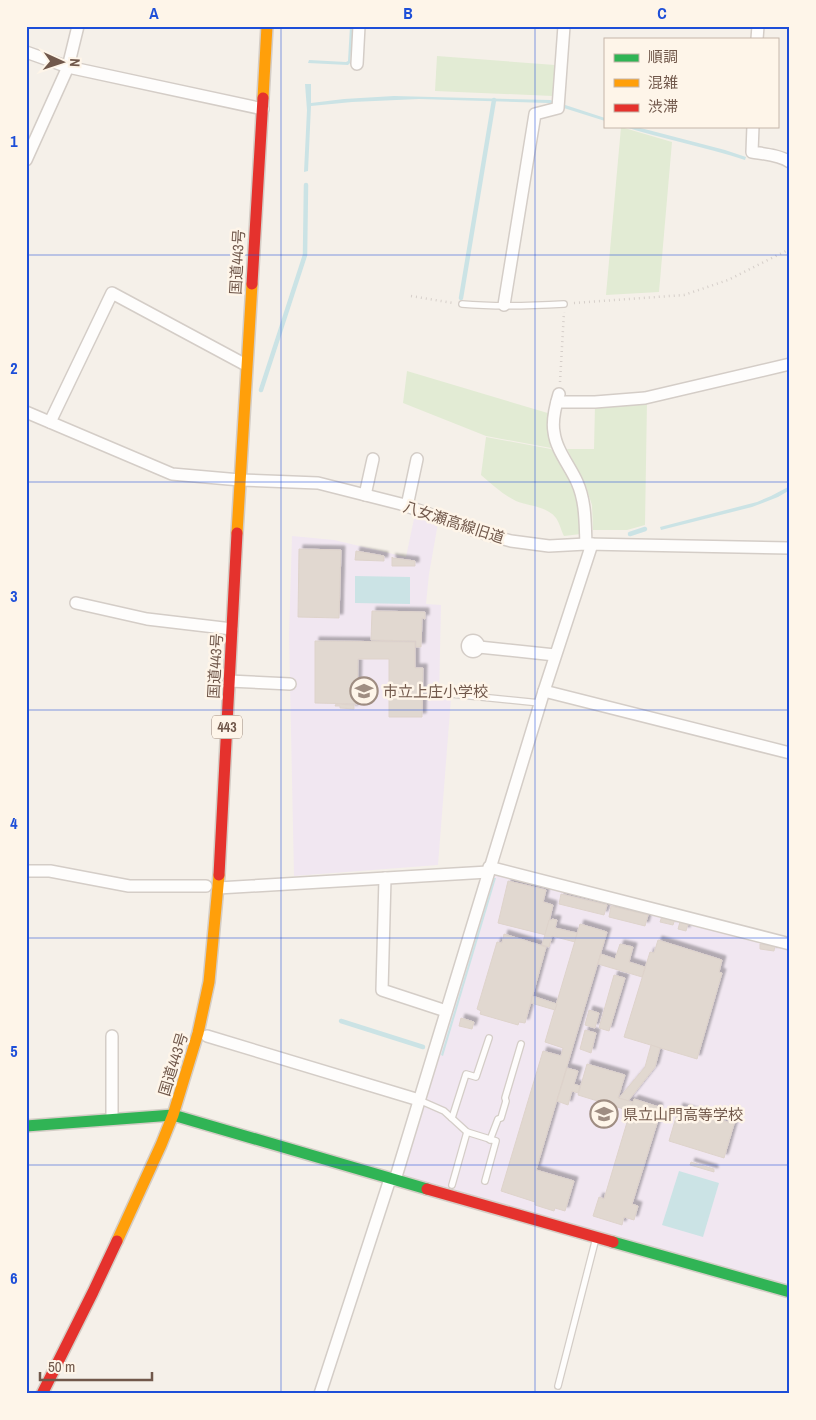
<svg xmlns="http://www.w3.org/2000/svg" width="816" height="1420" font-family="'Archivo Narrow','Noto Sans JP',sans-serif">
	<defs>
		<filter id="shadow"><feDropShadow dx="4" dy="-4" stdDeviation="1" flood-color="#0004"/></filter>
	</defs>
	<rect width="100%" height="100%" fill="#f5f0e9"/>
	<g fill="#f1e7f1">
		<path d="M 415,514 L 438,523 L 429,574 L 426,604 L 441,605 L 439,697 L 451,698 L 438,865 L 294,876 L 289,635 L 292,536 L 334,540 L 406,557 Z"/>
		<path d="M 494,872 L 790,947 L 790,1288 L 405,1179 L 401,1173 Z"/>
	</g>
	<g fill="#e2ebd4">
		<path d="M 437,56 L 555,65 L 553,96 L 435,91 Z"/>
		<path d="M 621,127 L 672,142 L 659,292 L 606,295 Z"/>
		<path d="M 407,371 L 551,414 C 548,426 548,436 551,448 L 486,436 L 403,403 Z"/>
		<path d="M 647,401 L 645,525 L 627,530 L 593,530 L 592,505 L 586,487 L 567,449 L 594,449 L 595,405 Z"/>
		<path d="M 486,437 L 551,449 C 573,473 580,503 581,534 L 564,536 C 561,530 559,522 556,518 C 547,506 528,506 516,501 C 503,495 492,484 481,475 Z"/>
	</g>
	<g fill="#cbe3e5">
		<path d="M 350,26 L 353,26 L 350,63 L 348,65 L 308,63 L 309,60 L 346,62 L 348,61 Z"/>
		<path d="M 305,84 L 311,84 L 311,103 L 344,99 L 394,96 L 550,100 L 605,118 L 605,121 L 548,103 L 419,99 L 352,102 L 311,106 L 308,171 L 304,172 L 307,110 Z"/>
		<path d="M 622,126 L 633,126 L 725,150 L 746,157 L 745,160 C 705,147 663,139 622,126 Z"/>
		<path d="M 790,486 L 790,490 L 778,497 L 752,507 L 661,530 L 660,527 L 757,502 L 771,496 Z"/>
		<path d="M 355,576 L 410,577 L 410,604 L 355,603 Z"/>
		<path d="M 494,878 L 496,878 L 443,1056 L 441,1055 Z"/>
		<path d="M 679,1171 L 719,1183 L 703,1237 L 662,1225 Z"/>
	</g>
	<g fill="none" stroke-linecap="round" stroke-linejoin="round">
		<g stroke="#cbe3e5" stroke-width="4.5">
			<path d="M 461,298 L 494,100"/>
			<path d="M 261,390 L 305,255 L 306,185"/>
			<path d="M 630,534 L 645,529"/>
			<path d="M 341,1021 L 423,1047"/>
		</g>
	</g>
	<g fill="#e1d8d0" stroke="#ded3cb" filter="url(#shadow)">
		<path d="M 299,549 L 341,550 L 339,618 L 298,617 Z"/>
		<path d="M 356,551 L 384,556 L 384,561 L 355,560 Z"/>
		<path d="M 392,557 L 393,558 L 415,561 L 415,566 L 392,566 Z"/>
		<path d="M 372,611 L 425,612 L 425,619 L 422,618 L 421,647 L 416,647 L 416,641 L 371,640 Z"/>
		<path d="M 315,641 L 415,642 L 415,668 L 423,668 L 422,717 L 389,717 L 389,659 L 358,659 L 357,704 L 315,703 Z"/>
		<path d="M 336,704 L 354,705 L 354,709 L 340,708 L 340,706 L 335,706 Z"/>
		<path d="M 508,881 L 546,890 L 543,902 L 553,905 L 546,935 L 498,923 Z"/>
		<path d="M 561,894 L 607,905 L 604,915 L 559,904 Z"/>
		<path d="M 611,906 L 648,915 L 645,926 L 609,917 Z"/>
		<path d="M 662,916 L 675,919 L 673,925 L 660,922 Z"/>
		<path d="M 552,919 L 557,920 L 555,928 L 577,933 L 575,942 L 552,936 L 549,947 L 542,945 L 549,920 L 552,920 Z"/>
		<path d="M 680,922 L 688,924 L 686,931 L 678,929 Z"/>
		<path d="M 580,924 L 607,932 L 536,1170 L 574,1181 L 565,1211 L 555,1208 L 554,1211 L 535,1205 L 535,1202 L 501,1191 L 543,1051 L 561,1056 L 563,1048 L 545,1042 Z"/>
		<path d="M 504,934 L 546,947 L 525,1023 L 519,1022 L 518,1025 L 480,1014 L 481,1011 L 477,1009 L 497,942 L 502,943 Z"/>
		<path d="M 658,940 L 722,960 L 719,972 L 722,973 L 697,1059 L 624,1037 L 650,952 L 654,953 Z"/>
		<path d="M 620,944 L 633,947 L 629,962 L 645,967 L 642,977 L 598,964 L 601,954 L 615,959 Z"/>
		<path d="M 760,944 L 775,946 L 774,951 L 760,949 Z"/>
		<path d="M 614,975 L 625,978 L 609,1031 L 599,1028 Z"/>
		<path d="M 532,996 L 557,1004 L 555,1010 L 531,1003 Z"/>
		<path d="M 589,1010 L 599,1013 L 595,1028 L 585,1025 Z"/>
		<path d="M 461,1018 L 474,1022 L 472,1029 L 459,1026 Z"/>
		<path d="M 585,1030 L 596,1033 L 591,1053 L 580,1049 Z"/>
		<path d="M 651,1045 L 660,1048 L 655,1067 L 628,1101 L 619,1098 L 645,1067 Z"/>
		<path d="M 587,1064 L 625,1075 L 618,1098 L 633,1102 L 630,1111 L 578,1095 Z"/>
		<path d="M 567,1068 L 578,1071 L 574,1084 L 580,1086 L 578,1093 L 572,1091 L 568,1105 L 557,1101 Z"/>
		<path d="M 634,1099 L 659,1107 L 655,1119 L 658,1120 L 632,1204 L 638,1206 L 634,1220 L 624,1217 L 622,1225 L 593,1216 L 599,1197 L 604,1199 Z"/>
		<path d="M 679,1107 L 734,1124 L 724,1158 L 669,1141 Z"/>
		<path d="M 691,1162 L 714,1169 L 714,1172 L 690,1165 Z"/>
	</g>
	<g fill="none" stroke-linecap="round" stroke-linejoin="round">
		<g stroke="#d4cdc7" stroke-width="8">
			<g id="lane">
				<path d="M 462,304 C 496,307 530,306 564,304"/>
				<path d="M 441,693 L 540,703"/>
				<path d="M 419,1100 L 444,1111 L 467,1132 L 496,1141 L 485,1181"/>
				<path d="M 452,1118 L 466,1074 L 476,1077 L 489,1038"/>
				<path d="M 490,1140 L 498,1119 L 501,1118 L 506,1101 L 505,1098 L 521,1044"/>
				<path d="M 452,1185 L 467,1132"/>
				<path d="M 558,1386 L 596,1238"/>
			</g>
		</g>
		<g stroke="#d4cdc7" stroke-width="14">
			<g id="street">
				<path d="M 757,39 L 758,26"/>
				<path d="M 26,52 L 68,67 L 263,109"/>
				<path d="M 357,64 L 359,26"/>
				<path d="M 753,126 L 752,152 C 764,154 779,155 790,162"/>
				<path d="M 26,160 L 68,67 L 78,26"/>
				<path d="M 504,305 L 535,114 L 558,108 L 564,26"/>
				<path d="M 559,394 C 556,404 552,422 554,432 C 556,450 570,466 577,482 C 586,502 585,523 586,544"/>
				<path d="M 557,402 L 595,402 L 645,398 L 790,364"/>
				<path d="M 26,412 L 172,474 L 240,480 L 318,483 L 401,504 L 479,532 L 511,541 L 549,546 L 586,544 L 790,548"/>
				<path d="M 50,422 L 112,293 L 246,365"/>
				<path d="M 365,495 L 373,459"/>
				<path d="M 407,506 L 417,459"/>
				<path d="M 76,603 L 147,619 L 232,629"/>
				<circle cx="473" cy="646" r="5.5"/>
				<path d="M 479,647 L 555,655"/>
				<path d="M 229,681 L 290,684"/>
				<path d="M 544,691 L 790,753"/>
				<path d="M 489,867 L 790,944"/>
				<path d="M 26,871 L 50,871 L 129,886 L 206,886"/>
				<path d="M 385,878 L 382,990 L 446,1011"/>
				<path d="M 218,888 L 488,872"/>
				<path d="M 112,1036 L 112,1119"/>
				<path d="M 207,1036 L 419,1100"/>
				<path d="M 395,1180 L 544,691 L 592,544"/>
				<path d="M 320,1394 L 390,1179"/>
			</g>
		</g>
		<g stroke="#d4cdc6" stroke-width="14">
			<g id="fast">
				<path d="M 26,1126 L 173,1115 L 427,1189"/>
				<path d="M 613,1242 L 790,1292"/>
			</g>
		</g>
		<g stroke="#d4cdc6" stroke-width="14">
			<g id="slow">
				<path d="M 263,98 L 267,26"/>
				<path d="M 237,533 L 252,284"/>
				<path d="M 117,1241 L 161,1145 L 173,1115 L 198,1033 L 209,982 L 219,875"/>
			</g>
		</g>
		<g stroke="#d4cdc6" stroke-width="14">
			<g id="jam">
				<path d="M 252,284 L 263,98"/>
				<path d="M 219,875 L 237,533"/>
				<path d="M 427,1189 L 613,1242"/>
				<path d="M 42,1394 L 93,1292 L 117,1241"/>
			</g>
		</g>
		<g stroke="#d6cfca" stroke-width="2.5" stroke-dasharray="1 4" stroke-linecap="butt">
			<path d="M 411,296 L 453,303"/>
			<path d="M 574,303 L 684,295 L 728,280 L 790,249"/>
			<path d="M 560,382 L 564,312"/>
		</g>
		<use href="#lane" stroke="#fefdfc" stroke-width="5.5"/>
		<use href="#street" stroke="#fefdfc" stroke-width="11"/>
		<use href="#fast" stroke="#30b455" stroke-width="11"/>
		<use href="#slow" stroke="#ff9f0a" stroke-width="11"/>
		<use href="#jam" stroke="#e5322d" stroke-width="11"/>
	</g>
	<path fill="none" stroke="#1d4ed8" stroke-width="1" stroke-opacity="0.55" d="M 281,26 L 281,1394M 535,26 L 535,1394M 26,255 L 790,255M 26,482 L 790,482M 26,710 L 790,710M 26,938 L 790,938M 26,1165 L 790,1165"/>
	<defs>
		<g id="school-ring" transform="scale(1.4375)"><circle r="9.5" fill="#fef5e9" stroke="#9f8d82" stroke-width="1.5"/><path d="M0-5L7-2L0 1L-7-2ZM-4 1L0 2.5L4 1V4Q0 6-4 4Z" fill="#9f8d82"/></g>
	</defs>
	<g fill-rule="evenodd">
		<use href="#school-ring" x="364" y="691"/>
		<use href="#school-ring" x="604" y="1114"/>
	</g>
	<g text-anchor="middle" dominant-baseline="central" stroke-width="5" stroke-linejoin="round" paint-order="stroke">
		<rect fill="#fef5e9" stroke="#9b877a" stroke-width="1" x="212" y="715.5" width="30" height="23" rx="4"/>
		<g font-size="14" font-weight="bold" fill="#71584b">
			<text x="227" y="727">443</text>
		</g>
		<g font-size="15" fill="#71584b" stroke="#fef5e9">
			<text transform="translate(237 262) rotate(-87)">国道443号</text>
			<text transform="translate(454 522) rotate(18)">八女瀬高線旧道</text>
			<text transform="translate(215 666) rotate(-87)">国道443号</text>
			<text transform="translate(173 1064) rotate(-73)">国道443号</text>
		</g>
		<g font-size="15" fill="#71584b" stroke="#fef5e9" text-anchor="start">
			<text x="383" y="691">市立上庄小学校</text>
			<text x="623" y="1114">県立山門高等学校</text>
		</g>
	</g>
	<rect width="816" height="1420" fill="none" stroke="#fef5e9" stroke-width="55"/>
	<rect x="604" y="38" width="175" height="90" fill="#fef5e9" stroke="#c6b6aa"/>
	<rect x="614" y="54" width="25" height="8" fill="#30b455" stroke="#c6b6aa"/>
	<text x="648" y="62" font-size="15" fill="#71584b">順調</text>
	<rect x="614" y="79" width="25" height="8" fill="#ff9f0a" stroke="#c6b6aa"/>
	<text x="648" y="88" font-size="15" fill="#71584b">混雑</text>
	<rect x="614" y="104" width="25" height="8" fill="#e5322d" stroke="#c6b6aa"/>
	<text x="648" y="112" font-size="15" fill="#71584b">渋滞</text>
	<g transform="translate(62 62) rotate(93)" stroke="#fef5e9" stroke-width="4" paint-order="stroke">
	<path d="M0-4L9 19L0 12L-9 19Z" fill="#71584b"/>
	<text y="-8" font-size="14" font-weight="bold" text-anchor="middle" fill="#71584b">N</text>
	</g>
	<path d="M40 1372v8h112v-8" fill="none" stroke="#71584b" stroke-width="2.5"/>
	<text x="48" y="1372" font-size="15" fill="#71584b" stroke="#fef5e9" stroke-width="4" paint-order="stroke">50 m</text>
	<rect x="28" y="28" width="760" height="1364" fill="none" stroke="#1d4ed8" stroke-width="2"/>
	<g font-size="16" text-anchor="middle" font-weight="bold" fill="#1d4ed8">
		<text x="154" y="19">A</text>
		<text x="408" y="19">B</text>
		<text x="662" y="19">C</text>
		<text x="14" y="147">1</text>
		<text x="14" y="374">2</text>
		<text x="14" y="602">3</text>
		<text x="14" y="829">4</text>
		<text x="14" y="1057">5</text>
		<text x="14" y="1284">6</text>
	</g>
</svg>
